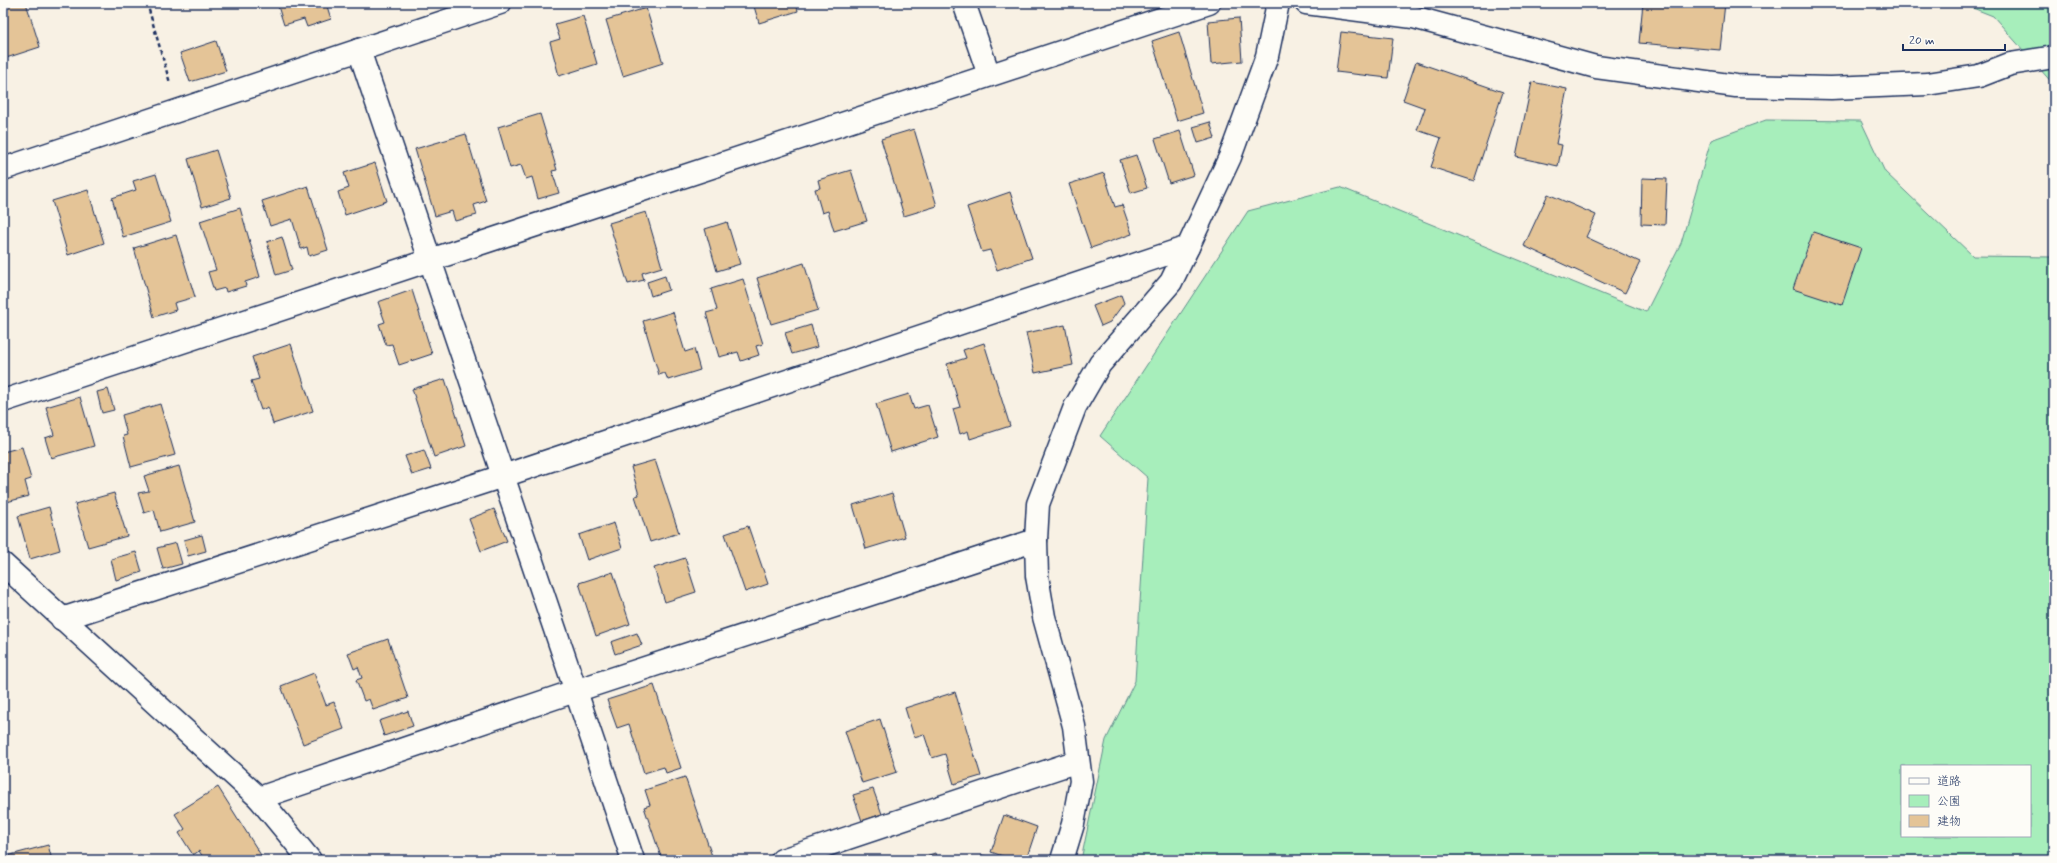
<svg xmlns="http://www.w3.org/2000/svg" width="2057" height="863" font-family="Mynerve,'Klee One',sans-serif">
	<rect width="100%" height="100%" fill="#f8f1e4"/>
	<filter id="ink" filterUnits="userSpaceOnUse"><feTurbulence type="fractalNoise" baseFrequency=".025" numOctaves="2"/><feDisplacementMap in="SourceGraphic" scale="8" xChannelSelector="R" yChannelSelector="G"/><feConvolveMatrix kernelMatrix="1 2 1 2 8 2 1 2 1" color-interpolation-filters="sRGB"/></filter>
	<g filter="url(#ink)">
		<g fill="#a7eebb" stroke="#618e8c" fill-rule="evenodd">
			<path d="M 1960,3 L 2054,3 L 2054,85 L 1993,16 Z"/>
			<path d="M 1766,120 L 1861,121 L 1885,172 L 1973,256 L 2052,257 L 2054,248 L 2054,860 L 1081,860 L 1106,740 L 1135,681 L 1148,478 L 1100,436 L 1248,211 L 1340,187 L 1646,312 L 1681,243 L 1711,140 ZM 1902,766 L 2030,766 L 2030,836 L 1902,836 Z"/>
		</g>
		<g fill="#e4c497" stroke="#1b2f5e">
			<path d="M 3,3 L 26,3 L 40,47 L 3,59 Z"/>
			<path d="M 277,3 L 326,3 L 331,19 L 307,27 L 304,19 L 284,25 Z"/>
			<path d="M 753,3 L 796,3 L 798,11 L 759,23 Z"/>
			<path d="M 1641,3 L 1725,3 L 1720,50 L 1639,43 L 1643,3 Z"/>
			<path d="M 646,8 L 663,63 L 623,76 L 606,20 Z"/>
			<path d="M 583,16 L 597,64 L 559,76 L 550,42 L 560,39 L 555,24 Z"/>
			<path d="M 1239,18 L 1242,61 L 1211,64 L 1208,21 Z"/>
			<path d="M 1179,32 L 1203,113 L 1177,121 L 1152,41 Z"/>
			<path d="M 1341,32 L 1393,38 L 1388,78 L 1336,72 Z"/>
			<path d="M 216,41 L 226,71 L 190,82 L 180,53 Z"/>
			<path d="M 1416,62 L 1503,92 L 1474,181 L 1431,167 L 1441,138 L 1417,130 L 1425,108 L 1403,100 Z"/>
			<path d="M 1532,82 L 1567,89 L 1556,144 L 1562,145 L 1558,166 L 1516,157 Z"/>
			<path d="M 540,114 L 557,170 L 552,171 L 559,193 L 538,199 L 532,177 L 526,179 L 521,165 L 510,168 L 498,127 Z"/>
			<path d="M 1210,122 L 1215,138 L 1198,143 L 1193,127 Z"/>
			<path d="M 914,129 L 937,206 L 904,216 L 881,139 Z"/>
			<path d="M 1180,131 L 1194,175 L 1169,183 L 1155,139 Z"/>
			<path d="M 466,134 L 486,201 L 474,205 L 477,215 L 455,221 L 452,211 L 435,216 L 415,149 Z"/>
			<path d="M 216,150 L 231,198 L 202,207 L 188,159 Z"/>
			<path d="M 1136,155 L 1147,188 L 1131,193 L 1120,160 Z"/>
			<path d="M 375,163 L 387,201 L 345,215 L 338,192 L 349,188 L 344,173 Z"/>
			<path d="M 851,170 L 867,221 L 834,231 L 828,211 L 822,213 L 815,189 L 820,188 L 818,180 Z"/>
			<path d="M 1104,173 L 1115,207 L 1122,205 L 1132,234 L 1091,248 L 1069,184 Z"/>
			<path d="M 156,174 L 171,222 L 123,237 L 112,198 L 136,190 L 133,181 Z"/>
			<path d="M 1642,178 L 1667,179 L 1665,225 L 1641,224 Z"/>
			<path d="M 308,186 L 328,250 L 309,256 L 307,247 L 301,249 L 292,219 L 270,226 L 262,201 Z"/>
			<path d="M 88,190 L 104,243 L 68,255 L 52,201 Z"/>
			<path d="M 1010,192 L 1032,258 L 997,270 L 990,250 L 982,252 L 967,207 Z"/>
			<path d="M 1548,194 L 1596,215 L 1586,237 L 1640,262 L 1625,293 L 1524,246 Z"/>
			<path d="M 240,208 L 260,277 L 245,282 L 246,286 L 226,292 L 225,288 L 214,291 L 208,272 L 216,270 L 200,221 Z"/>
			<path d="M 646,212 L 662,267 L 642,273 L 644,280 L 628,284 L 609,223 Z"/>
			<path d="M 727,222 L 740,264 L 717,271 L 705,229 Z"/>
			<path d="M 1813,232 L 1861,248 L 1842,305 L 1793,289 Z"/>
			<path d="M 176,235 L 195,297 L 174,303 L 176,310 L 154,317 L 134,248 Z"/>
			<path d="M 282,237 L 292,270 L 276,275 L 267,242 Z"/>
			<path d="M 804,263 L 818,310 L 771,324 L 757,278 Z"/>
			<path d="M 665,276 L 669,290 L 651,296 L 647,282 Z"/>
			<path d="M 743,279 L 763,344 L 756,346 L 759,355 L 741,361 L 738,352 L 719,357 L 706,313 L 717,310 L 711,289 Z"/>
			<path d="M 412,290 L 432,354 L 399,365 L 392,344 L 386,345 L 379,324 L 385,322 L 378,302 Z"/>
			<path d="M 1121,295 L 1124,303 L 1110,322 L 1101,326 L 1093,306 Z"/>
			<path d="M 673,312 L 685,352 L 694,349 L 700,370 L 668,380 L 665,373 L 659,375 L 643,321 Z"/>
			<path d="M 811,325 L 817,347 L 792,354 L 785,333 Z"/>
			<path d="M 1065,325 L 1073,365 L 1035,373 L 1026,333 Z"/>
			<path d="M 984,343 L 1010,426 L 970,439 L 968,431 L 960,434 L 953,409 L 960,407 L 947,364 L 966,358 L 963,350 Z"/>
			<path d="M 291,344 L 313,411 L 273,424 L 268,407 L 261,410 L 251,381 L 259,379 L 252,357 Z"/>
			<path d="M 445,379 L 466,446 L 434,457 L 412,389 Z"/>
			<path d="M 108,389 L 114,410 L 102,413 L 97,392 Z"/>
			<path d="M 909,394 L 914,409 L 928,405 L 938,437 L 891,452 L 876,404 Z"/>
			<path d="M 80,397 L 94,446 L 51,458 L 45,438 L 54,435 L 46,407 Z"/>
			<path d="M 160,404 L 175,455 L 131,467 L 123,436 L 127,435 L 122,415 Z"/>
			<path d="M 22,447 L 31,479 L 25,481 L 29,496 L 3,503 L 3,452 Z"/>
			<path d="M 424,450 L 431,469 L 412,475 L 405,456 Z"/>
			<path d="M 655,460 L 679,533 L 650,542 L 635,496 L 639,495 L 631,467 Z"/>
			<path d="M 179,466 L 195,522 L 160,532 L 154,510 L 144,513 L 138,493 L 149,491 L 144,476 Z"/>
			<path d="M 114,493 L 127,536 L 88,547 L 75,504 Z"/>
			<path d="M 892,493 L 905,537 L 866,549 L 853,505 Z"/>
			<path d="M 49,507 L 60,550 L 30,559 L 18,516 Z"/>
			<path d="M 494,509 L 507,541 L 481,551 L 469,519 Z"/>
			<path d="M 614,523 L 622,548 L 587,560 L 579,535 Z"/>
			<path d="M 748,526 L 768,584 L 745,592 L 725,534 Z"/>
			<path d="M 202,535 L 206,551 L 188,556 L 184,540 Z"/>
			<path d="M 176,543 L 182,564 L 163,569 L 157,548 Z"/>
			<path d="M 136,552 L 142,572 L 116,580 L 111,559 Z"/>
			<path d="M 685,558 L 696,592 L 665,602 L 654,568 Z"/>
			<path d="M 613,572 L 630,624 L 596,636 L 579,583 Z"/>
			<path d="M 637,633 L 642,645 L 615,654 L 611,642 Z"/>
			<path d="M 388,639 L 408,698 L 373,710 L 369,699 L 364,701 L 356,680 L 362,678 L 358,667 L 354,669 L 348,653 Z"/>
			<path d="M 314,673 L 326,705 L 334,702 L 344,729 L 303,744 L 281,686 Z"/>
			<path d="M 654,685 L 681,768 L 666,773 L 664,767 L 644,773 L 629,724 L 617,728 L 607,700 Z"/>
			<path d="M 955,692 L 981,776 L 954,784 L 945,754 L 932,758 L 924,734 L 914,737 L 905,708 Z"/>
			<path d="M 408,711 L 413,726 L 384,736 L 379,721 Z"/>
			<path d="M 880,719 L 897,772 L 862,783 L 845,731 Z"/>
			<path d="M 685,777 L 713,859 L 710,860 L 662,860 L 644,807 L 650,805 L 645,790 Z"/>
			<path d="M 218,787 L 264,860 L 205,860 L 199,851 L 193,855 L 179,833 L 185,829 L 175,814 Z"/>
			<path d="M 873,789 L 882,814 L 862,821 L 853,795 Z"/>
			<path d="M 1004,815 L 1037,827 L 1026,860 L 1014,860 L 991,852 Z"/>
			<path d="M 48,845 L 52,860 L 3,860 L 3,857 Z"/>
			<path d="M 935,853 L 937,860 L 913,860 Z"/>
			<path d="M 982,855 L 997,860 L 981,860 Z"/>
		</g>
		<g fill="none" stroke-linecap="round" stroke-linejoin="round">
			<g stroke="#1b2f5e" stroke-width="25">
				<g id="minor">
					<path d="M 964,3 L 989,75"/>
					<path d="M 1306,3 L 1413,17 L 1596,67 L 1736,86 L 1831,88 L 1927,84 L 1979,76 L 2010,64 L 2054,57"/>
					<path d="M 359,50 L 633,860"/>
					<path d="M 3,169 L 500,3"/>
					<path d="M 3,401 L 1209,3"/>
					<path d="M 3,564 L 259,798 L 310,860"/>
					<path d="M 62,619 L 503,476 L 1188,247"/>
					<path d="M 259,798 L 575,691 L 1036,540"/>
					<path d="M 782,860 L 1078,761"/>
					<path d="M 1062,860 L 1073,824 L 1081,781 L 1074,726 L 1044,617 L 1037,576 L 1036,540 L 1038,504 L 1075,407 L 1100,364 L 1171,282 L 1188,247 L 1230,157 L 1267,56 L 1278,3"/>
				</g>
			</g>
			<path stroke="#1b2f5e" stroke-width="2.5" stroke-dasharray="4 3" stroke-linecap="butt" d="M 147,3 L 170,83"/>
			<use href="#minor" stroke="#fdfcf7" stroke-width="22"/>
		</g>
	</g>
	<rect width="2057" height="863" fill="none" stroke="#fdfcf7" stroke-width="16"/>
	<rect x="8" y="8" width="2041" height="847" fill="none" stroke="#1b2f5e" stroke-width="1.5" filter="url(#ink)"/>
	<rect x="1901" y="765" width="130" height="72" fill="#fdfcf7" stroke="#a3aaba"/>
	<rect x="1909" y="778" width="20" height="6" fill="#fdfcf7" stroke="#a3aaba"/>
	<text x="1937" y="785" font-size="12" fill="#1b2f5e">道路</text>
	<rect x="1909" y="795" width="20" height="12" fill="#a7eebb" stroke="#a3aaba"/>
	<text x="1937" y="805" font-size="12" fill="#1b2f5e">公園</text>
	<rect x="1909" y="815" width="20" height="12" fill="#e4c497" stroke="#a3aaba"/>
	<text x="1937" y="825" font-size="12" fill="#1b2f5e">建物</text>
	<path d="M1903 44v6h102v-6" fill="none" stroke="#1b2f5e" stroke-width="2"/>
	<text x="1909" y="44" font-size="12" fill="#1b2f5e" stroke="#fdfcf7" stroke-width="3" paint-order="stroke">20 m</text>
</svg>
